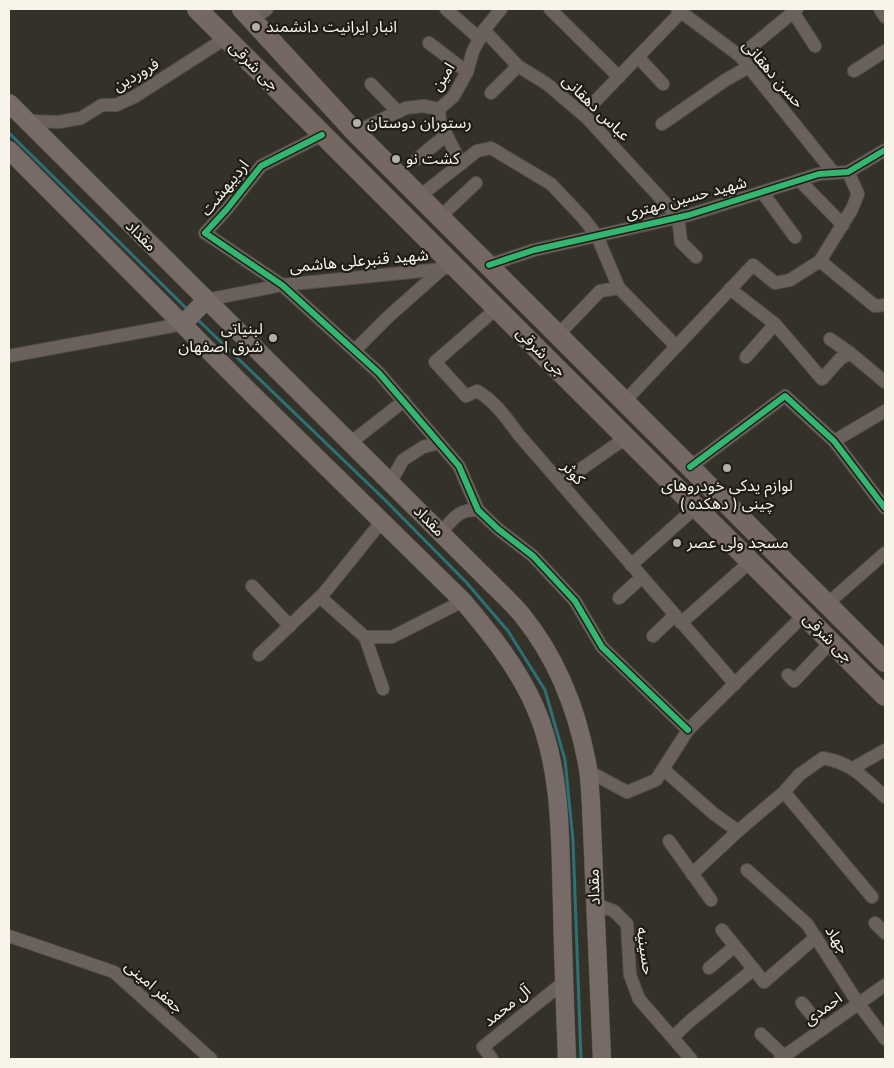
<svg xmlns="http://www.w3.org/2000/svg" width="894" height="1068" font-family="'Nunito Sans','Noto Sans Arabic',sans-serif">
	<rect width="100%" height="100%" fill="#343129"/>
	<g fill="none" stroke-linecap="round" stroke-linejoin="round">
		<g stroke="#2b7175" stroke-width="3">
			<path d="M 9,133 L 188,310"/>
			<path d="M 196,318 L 384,499 L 466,582 L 508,631 L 545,690 L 565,760 L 573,840 L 581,1059"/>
		</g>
		<g stroke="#534f49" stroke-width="14">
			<g id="minor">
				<path d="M 446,9 L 480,39"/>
				<path d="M 550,9 L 619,77"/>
				<path d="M 677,9 L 740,56 L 833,172"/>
				<path d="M 880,9 L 885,17"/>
				<path d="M 793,12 L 815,46"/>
				<path d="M 253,19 L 267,9"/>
				<path d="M 484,30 L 518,66 L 547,84 L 587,118 L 678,217 L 681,242 L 696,257"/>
				<path d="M 429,43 L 467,72"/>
				<path d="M 740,56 L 797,9"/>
				<path d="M 638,57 L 663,84"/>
				<path d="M 854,71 L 885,51"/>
				<path d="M 371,84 L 398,112"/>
				<path d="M 491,93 L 518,66"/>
				<path d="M 439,109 L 440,122 L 461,164"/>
				<path d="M 583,114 L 682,11"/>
				<path d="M 27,121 L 59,122 L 81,118 L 102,105 L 116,105 L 134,97 L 226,38"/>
				<path d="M 662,124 L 727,79 L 749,67"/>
				<path d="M 355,132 L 406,108 L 423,106 L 439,109 L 453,97 L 467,72 L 473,51 L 484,30 L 501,9"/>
				<path d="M 322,135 L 261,166 L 227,209 L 205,233 L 282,285 L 379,373 L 459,466 L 478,510 L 498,529 L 533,556 L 575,601 L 602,647 L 688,730"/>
				<path d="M 417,159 L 445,136"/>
				<path d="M 799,180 L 843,225"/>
				<path d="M 762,192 L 795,237"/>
				<path d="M 420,196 L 477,151 L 491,148 L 551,184 L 584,219 L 597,236 L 619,288"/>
				<path d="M 440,217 L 476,183"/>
				<path d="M 820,261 L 875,306 L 885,305"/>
				<path d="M 489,265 L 534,250 L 689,215 L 819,174 L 848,172 L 885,150"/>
				<path d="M 730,289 L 775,324"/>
				<path d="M 206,300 L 282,285 L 442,269 L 455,266"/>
				<path d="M 497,308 L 435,362 L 466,396 L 477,391 C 495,401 507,419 519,435 L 735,684"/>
				<path d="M 558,335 L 600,291 L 619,288 L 676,346"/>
				<path d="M 830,339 L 850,353"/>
				<path d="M 355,350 L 388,317 L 442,269"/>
				<path d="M 9,356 L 183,324"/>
				<path d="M 746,357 L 775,324 L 822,379 L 840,359 L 850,353 L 885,382"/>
				<path d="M 625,401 L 753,265 L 775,283 L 790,280 L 820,261 L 852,209 L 858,194 L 848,172"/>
				<path d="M 834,441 L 885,411"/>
				<path d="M 350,443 L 404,401"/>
				<path d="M 690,467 L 785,396 L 834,441 L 885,508"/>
				<path d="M 390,483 L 403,460 L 423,447 L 439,443"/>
				<path d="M 561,483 L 627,437"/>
				<path d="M 441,533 C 453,519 458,509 478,510"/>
				<path d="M 631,565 L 696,507"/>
				<path d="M 252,586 L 290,626"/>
				<path d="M 320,597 L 365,637 L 383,689"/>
				<path d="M 619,598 L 642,577"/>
				<path d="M 827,604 L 885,553"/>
				<path d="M 681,623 L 751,561"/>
				<path d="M 653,636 L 675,615"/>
				<path d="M 365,637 L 392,637 L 463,601"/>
				<path d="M 259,655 L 324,593 L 382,521"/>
				<path d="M 788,675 L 794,681 L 831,642"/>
				<path d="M 853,768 L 885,750"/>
				<path d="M 663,769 L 714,814 L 738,831"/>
				<path d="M 588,771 L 627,792 L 656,780 L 688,730 L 804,615"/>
				<path d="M 784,792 L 872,897"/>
				<path d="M 669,841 L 711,900"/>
				<path d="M 747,870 L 807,924 L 858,1003 L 885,1039"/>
				<path d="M 692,874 L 738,831 L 784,792 L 799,775 L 823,758 C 852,763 864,778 885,797"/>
				<path d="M 595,904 L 614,911 L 627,924 L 630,975 L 639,999 L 691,1059"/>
				<path d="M 875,923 L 885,933"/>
				<path d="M 722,930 L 764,982 L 816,937"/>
				<path d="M 9,936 L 114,972 L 211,1059"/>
				<path d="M 709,968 L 735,946"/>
				<path d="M 802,1003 L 823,1029"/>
				<path d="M 761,1034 L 787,1059"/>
				<path d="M 673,1037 L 690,1021 L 754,969"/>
				<path d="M 492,1059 L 483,1047 L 564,982"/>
				<path d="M 780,1059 L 885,985"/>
			</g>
		</g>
		<g stroke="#534f49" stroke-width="19">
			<g id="secondary">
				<path d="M 9,103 L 490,582 C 501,593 512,603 522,615 C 556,657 577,710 587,763 C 590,777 590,791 591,805 L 602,1059"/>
				<path d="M 9,150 L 249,391 L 463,601 C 491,634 518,668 535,707 C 562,769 560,838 562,904 C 563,956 565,1008 567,1059"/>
				<path d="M 183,324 L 206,300"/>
			</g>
		</g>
		<g stroke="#534f49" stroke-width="21">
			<g id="primary">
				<path d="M 197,9 L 885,696"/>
				<path d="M 242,9 L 355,132 L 885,662"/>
			</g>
		</g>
		<use href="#minor" stroke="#6a615d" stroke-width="12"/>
		<use href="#secondary" stroke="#766b66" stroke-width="18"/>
		<use href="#primary" stroke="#756863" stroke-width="20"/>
		<g stroke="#1e1c15" stroke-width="9">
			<g id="cycleway">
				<path d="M 322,135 L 261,166 L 227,209 L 205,233 L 282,285 L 379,373 L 459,466 L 478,510 L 498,529 L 533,556 L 575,601 L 602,647 L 688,730"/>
				<path d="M 489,265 L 534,250 L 689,215 L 819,174 L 848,172 L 885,150"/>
				<path d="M 690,467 L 785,396 L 834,441 L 885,508"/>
			</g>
		</g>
		<use href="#cycleway" stroke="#33b770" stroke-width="6"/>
	</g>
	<g fill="#b3b0a6" stroke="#1e1c15" stroke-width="2">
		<circle cx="256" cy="27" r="5"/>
		<circle cx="357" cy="123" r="5"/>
		<circle cx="396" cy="159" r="5"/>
		<circle cx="273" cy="338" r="5"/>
		<circle cx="727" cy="468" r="5"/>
		<circle cx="677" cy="543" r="5"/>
	</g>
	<g text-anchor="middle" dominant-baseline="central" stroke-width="4.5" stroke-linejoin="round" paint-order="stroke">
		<g font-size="16" fill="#f8f4ea" stroke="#1e1c15" text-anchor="start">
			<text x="266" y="27">انبار ایرانیت دانشمند</text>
			<text x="367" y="123">رستوران دوستان</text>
			<text x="406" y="159">کشت نو</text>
			<text x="263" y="329" text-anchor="end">لبنیاتی<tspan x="263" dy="18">شرق اصفهان</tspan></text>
			<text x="727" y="486" text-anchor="middle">لوازم یدکی خودروهای<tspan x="727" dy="18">چینی ( دهکده )</tspan></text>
			<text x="687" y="543">مسجد ولی عصر</text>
		</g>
		<g font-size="16" fill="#f8f4ea" stroke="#1e1c15">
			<text transform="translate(254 66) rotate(45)">جی شرقی</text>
			<text transform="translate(773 74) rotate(49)">حسن دهقانی</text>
			<text transform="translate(136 75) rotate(-30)">فروردین</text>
			<text transform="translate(443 77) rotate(-58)">امین</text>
			<text transform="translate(596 108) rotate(44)">عباس دهقانی</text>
			<text transform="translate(225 188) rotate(-51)">اردیبهشت</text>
			<text transform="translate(686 198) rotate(-15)">شهید حسین مهتری</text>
			<text transform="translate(141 236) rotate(45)">مقداد</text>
			<text transform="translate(359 261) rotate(-5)">شهید قنبرعلی هاشمی</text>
			<text transform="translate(541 352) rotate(45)">جی شرقی</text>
			<text transform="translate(573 473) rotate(49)">کوثر</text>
			<text transform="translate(429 521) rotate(45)">مقداد</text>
			<text transform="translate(828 638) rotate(45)">جی شرقی</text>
			<text transform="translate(594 887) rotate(-92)">مقداد</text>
			<text transform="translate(837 940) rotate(57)">جهاد</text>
			<text transform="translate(645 951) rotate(82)">حسینیه</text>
			<text transform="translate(154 987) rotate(41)">جعفر امینی</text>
			<text transform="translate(507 1006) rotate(-39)">آل محمد</text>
			<text transform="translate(823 1009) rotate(-36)">احمدی</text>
		</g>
	</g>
	<rect width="894" height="1068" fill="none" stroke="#f8f4ea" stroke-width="20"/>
</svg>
